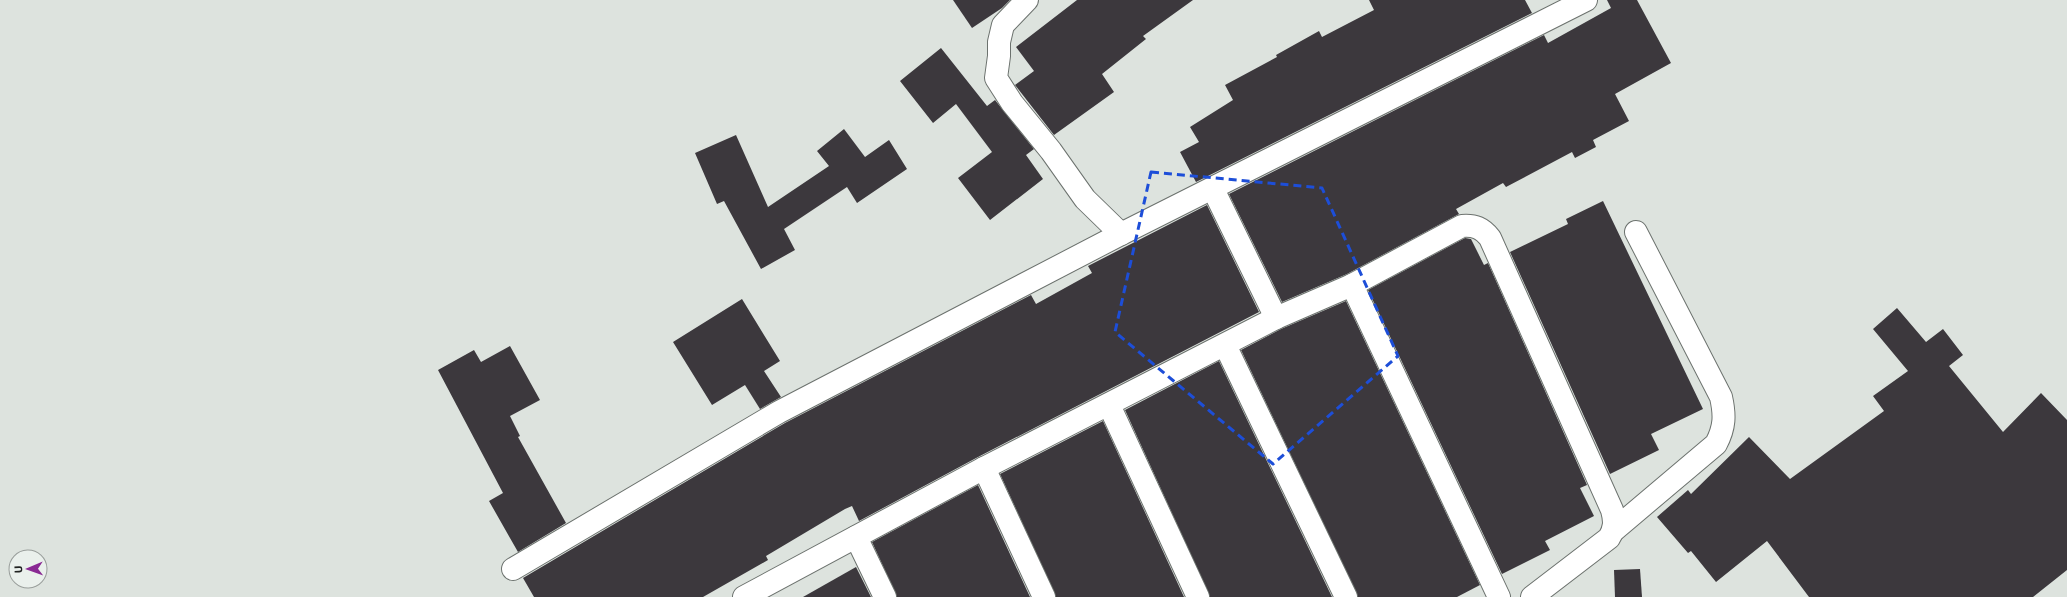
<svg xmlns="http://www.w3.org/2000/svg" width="2067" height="597" font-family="'Exo 2',sans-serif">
	<rect width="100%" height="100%" fill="#dde3de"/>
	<g fill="#3c383d">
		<path d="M 953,0 L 1010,0 L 1002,8 L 972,28 Z"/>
		<path d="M 1077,0 L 1193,0 L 1143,36 L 1146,39 L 1102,74 L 1114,92 L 1054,135 L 1015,85 L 1034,71 L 1016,47 Z"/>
		<path d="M 1369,0 L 1525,0 L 1532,13 L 1196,182 L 1180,152 L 1199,142 L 1190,127 L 1233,100 L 1225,85 L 1277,57 L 1276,55 L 1319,31 L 1322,37 L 1374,10 Z"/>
		<path d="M 1607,0 L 1637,0 L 1671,63 L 1615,94 L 1629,121 L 1593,140 L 1596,147 L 1575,158 L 1572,152 L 1506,187 L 1503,183 L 1456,209 L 1459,214 L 1347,274 L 1282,302 L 1229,194 L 1544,35 L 1548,43 L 1611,8 Z"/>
		<path d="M 941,48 L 987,106 L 995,100 L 1034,149 L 1026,155 L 1043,179 L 990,220 L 958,178 L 992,152 L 956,104 L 933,123 L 900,81 Z"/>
		<path d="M 844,129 L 865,157 L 889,140 L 907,169 L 857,203 L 847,187 L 784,229 L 795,250 L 761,269 L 724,201 L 717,204 L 695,153 L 736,135 L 768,207 L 829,166 L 817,151 Z"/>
		<path d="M 1603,201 L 1703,409 L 1651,434 L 1659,450 L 1610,474 L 1510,252 L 1568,224 L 1566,219 Z"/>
		<path d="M 1207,205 L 1259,312 L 978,457 L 859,521 L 852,506 L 845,509 L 766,556 L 768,560 L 703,597 L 534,597 L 523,578 L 785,423 L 1031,295 L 1036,304 L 1092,273 L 1088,266 Z"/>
		<path d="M 1465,238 L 1471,239 L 1484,265 L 1488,263 L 1587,485 L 1580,488 L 1594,516 L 1545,541 L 1550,550 L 1502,574 L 1368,290 Z"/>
		<path d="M 742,299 L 780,361 L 764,371 L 781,397 L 760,409 L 745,385 L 712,405 L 673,342 Z"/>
		<path d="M 1346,301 L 1480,585 L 1457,597 L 1358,597 L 1241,350 L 1281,329 Z"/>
		<path d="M 1897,308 L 1926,342 L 1943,329 L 1963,355 L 1949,366 L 2003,432 L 2041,393 L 2067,420 L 2067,570 L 2033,597 L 1809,597 L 1767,541 L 1716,582 L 1691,551 L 1688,553 L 1657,517 L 1688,490 L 1691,494 L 1749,437 L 1790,479 L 1884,411 L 1873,396 L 1908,371 L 1873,329 Z"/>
		<path d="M 510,346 L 540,400 L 510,416 L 520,436 L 518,437 L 566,523 L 518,552 L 489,501 L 503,493 L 438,370 L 474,350 L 481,362 Z"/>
		<path d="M 1219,361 L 1332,597 L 1210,597 L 1125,410 Z"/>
		<path d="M 1103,421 L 1184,597 L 1056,597 L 1000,474 Z"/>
		<path d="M 978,485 L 1030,597 L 897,597 L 872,542 Z"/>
		<path d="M 856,567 L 871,597 L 803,597 Z"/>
		<path d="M 1640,569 L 1642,597 L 1615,597 L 1614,570 Z"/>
	</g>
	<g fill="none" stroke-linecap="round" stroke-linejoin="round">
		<g stroke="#6c726e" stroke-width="24">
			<g id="minor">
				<path d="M 1027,0 L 1003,25 L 999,42 L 999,56 L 996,78 L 1012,103 L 1051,151 L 1085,199 L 1121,234"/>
				<path d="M 1213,189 L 1276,318"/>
				<path d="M 1352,285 L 1499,597"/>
				<path d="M 1225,345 L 1346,597"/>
				<path d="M 1109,405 L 1198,597"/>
				<path d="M 984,468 L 1044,597"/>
				<path d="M 1613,531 L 1716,444 C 1725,427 1725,415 1721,397 L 1636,232"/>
				<path d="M 856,537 L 885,597"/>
				<path d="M 513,569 L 779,412 L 1121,234 L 1586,0"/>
				<path d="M 744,597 L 984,468 L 1276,318 L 1352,285 L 1462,226 C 1475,225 1482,228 1490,238 L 1612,510 C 1615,521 1615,528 1609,538 L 1532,597"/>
			</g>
		</g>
		<use href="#minor" stroke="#fff" stroke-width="22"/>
	</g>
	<path fill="none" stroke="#1d4ed8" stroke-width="3" stroke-dasharray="8 5" stroke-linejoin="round" d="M 1151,172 L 1322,188 L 1398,356 L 1273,464 L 1115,332 Z"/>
	<g transform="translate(28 569) rotate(268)"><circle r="19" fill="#eaf0ec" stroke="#999e9b"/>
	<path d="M0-3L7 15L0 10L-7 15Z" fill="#892993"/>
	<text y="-6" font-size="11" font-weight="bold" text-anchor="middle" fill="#202221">U</text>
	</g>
</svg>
